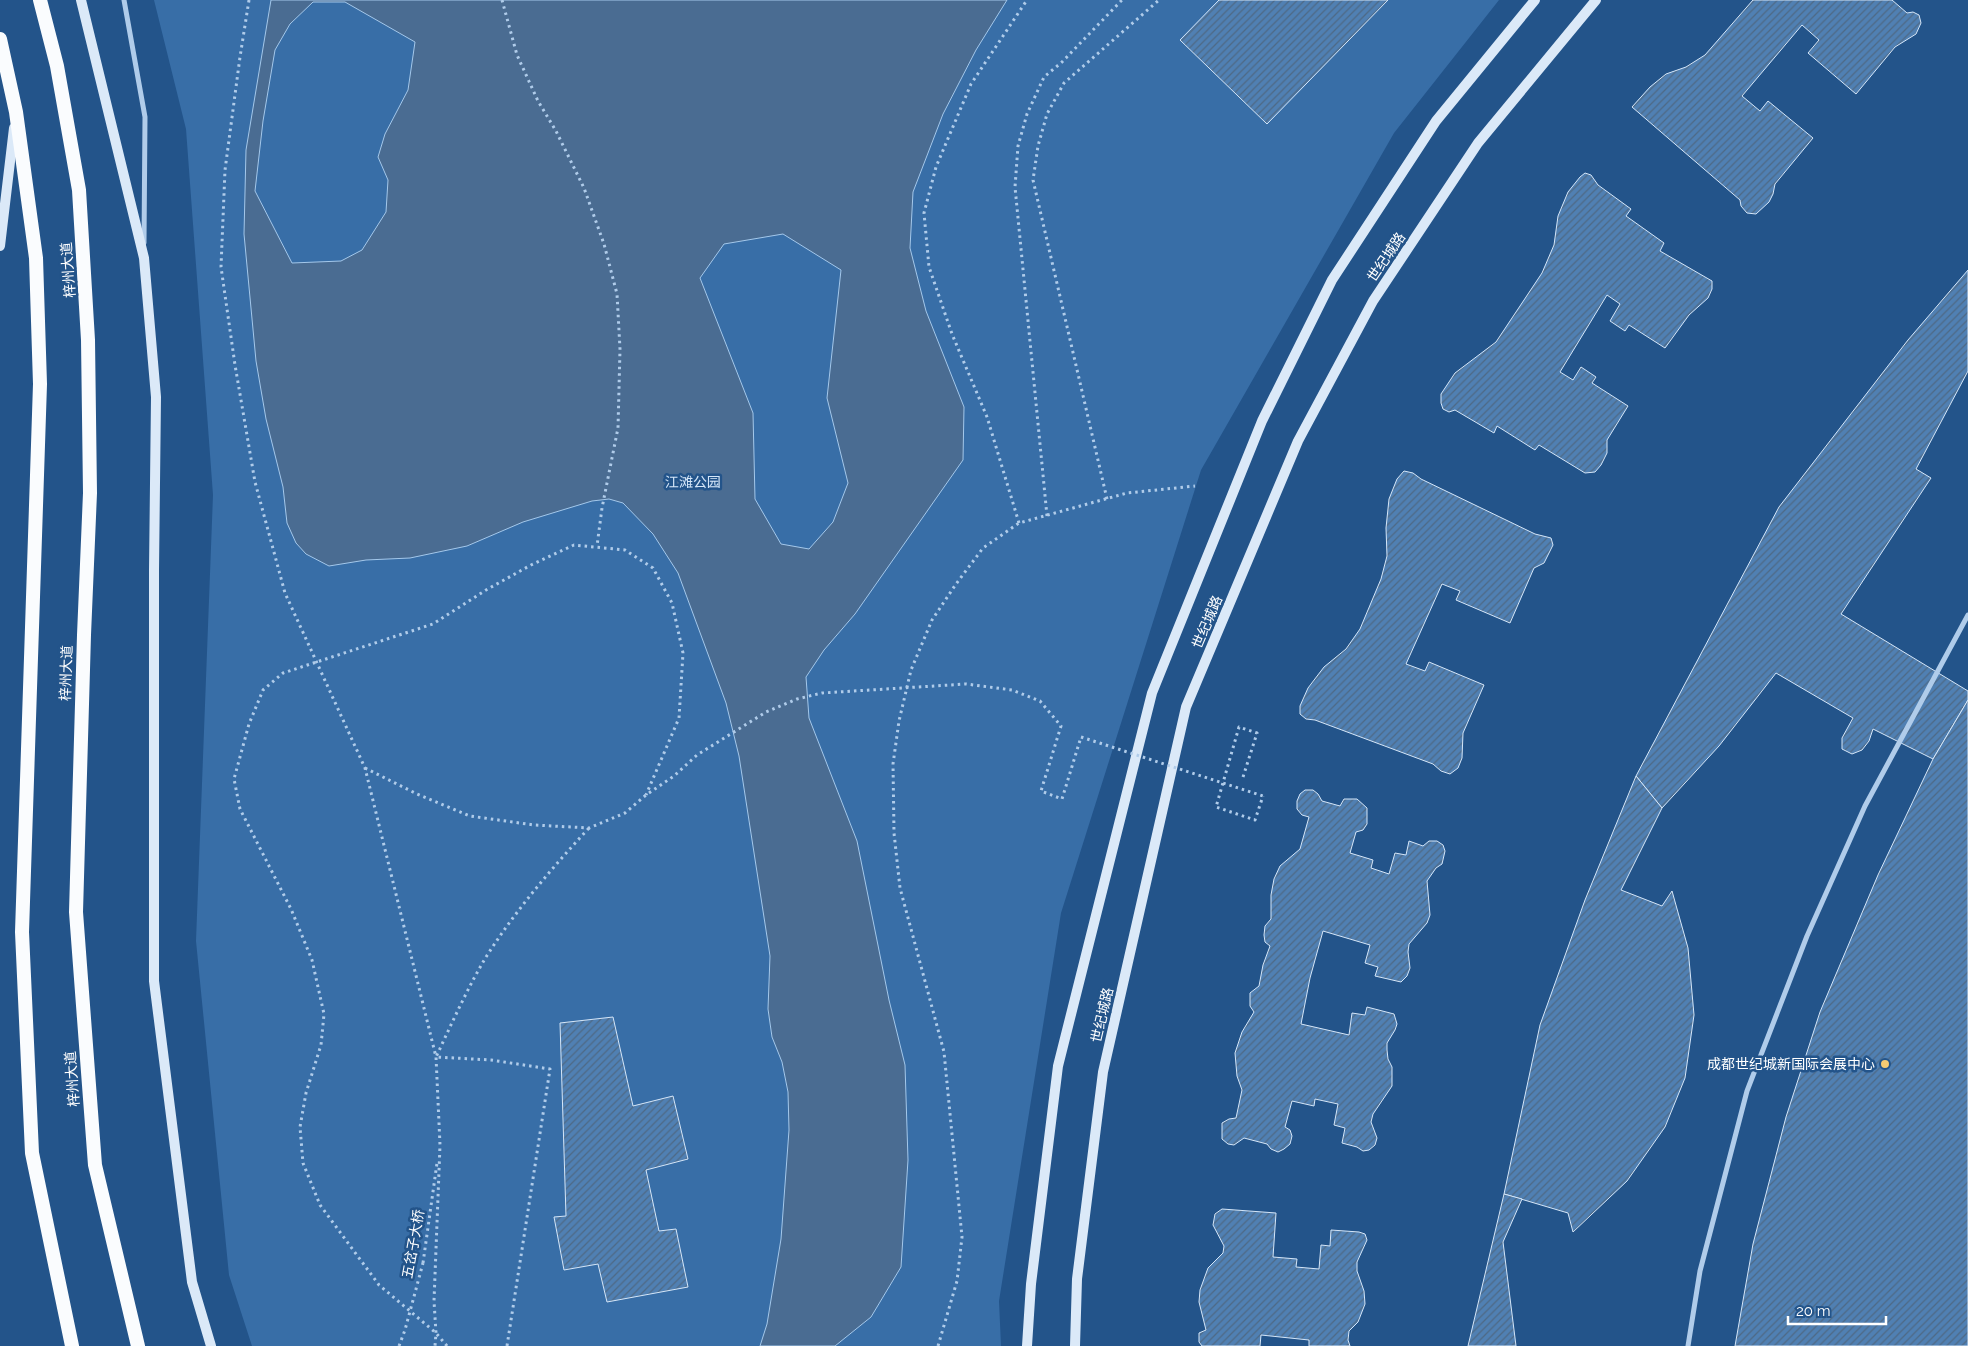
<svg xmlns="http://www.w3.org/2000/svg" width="1968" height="1346" font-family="Raleway,'Noto Sans SC',sans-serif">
	<defs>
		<pattern id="building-hatch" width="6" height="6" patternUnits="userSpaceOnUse" patternTransform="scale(1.25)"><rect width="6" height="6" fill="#5080b3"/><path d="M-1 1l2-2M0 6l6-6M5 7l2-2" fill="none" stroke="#4e6985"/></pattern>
	</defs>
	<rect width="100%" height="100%" fill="#23548a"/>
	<path fill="#386ea7" d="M 154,0 L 1499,0 L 1394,133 L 1201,470 L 1061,913 L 999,1301 L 1001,1346 L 252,1346 L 229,1275 L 196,941 L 213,495 L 186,129 Z"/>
	<path fill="#4a6c92" stroke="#a4c8eb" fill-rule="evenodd" d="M 271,0 L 1007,0 L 976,50 L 943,114 L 913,192 L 910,248 L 926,311 L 964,407 L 963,460 L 855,614 L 824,650 L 806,677 L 809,718 L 857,841 L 889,1000 L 905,1065 L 908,1160 L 901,1267 L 871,1317 L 835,1346 L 760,1346 L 767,1324 L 781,1239 L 789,1130 L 788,1092 L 782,1062 L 772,1037 L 768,1009 L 770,956 L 739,756 L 726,703 L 678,573 L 653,534 L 623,503 L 609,499 L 592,501 L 523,522 L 467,546 L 410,558 L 366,560 L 329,566 L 306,554 L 296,543 L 287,523 L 283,487 L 266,419 L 256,361 L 244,234 L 246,150 ZM 313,2 L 345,2 L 415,42 L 408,90 L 385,134 L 378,157 L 388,180 L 386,212 L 362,250 L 341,261 L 292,263 L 255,191 L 263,121 L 275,50 L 290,24 ZM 783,234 L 841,270 L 827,398 L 848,483 L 833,522 L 809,549 L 781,544 L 755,499 L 753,413 L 700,278 L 724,244 Z"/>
	<g fill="url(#building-hatch)" stroke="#d5e6f8">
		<path d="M 1219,0 L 1388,0 L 1267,124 L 1180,40 Z"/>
		<path d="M 1753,0 L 1892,0 L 1907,13 L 1913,12 L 1919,15 L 1921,23 L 1916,34 L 1895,47 L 1856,94 L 1808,53 L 1819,40 L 1802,25 L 1742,96 L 1760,111 L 1768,101 L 1813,138 L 1775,184 L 1773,194 L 1769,202 L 1756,214 L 1747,213 L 1741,206 L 1740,200 L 1632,107 L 1650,87 L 1666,74 L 1686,67 L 1705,55 Z"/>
		<path d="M 1585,173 L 1591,175 L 1598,185 L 1631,209 L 1626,216 L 1664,243 L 1660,251 L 1712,281 L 1712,289 L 1708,298 L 1689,315 L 1665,348 L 1629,325 L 1625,331 L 1610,321 L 1620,304 L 1607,295 L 1560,372 L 1573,380 L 1581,367 L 1596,377 L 1592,383 L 1628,406 L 1607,440 L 1607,453 L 1601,465 L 1595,472 L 1585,473 L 1539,445 L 1535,450 L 1497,426 L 1494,433 L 1455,410 L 1449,412 L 1443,409 L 1441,403 L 1441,394 L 1455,373 L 1496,342 L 1542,273 L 1554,245 L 1558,216 L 1568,192 L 1580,177 Z"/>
		<path d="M 1968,270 L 1968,371 L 1916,469 L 1931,478 L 1841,614 L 1968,691 L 1968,700 L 1933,759 L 1873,729 L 1869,741 L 1862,750 L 1852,754 L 1842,749 L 1842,738 L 1853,718 L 1776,673 L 1719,746 L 1662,808 L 1636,776 L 1779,507 L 1908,340 Z"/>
		<path d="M 1404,471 L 1413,473 L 1421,479 L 1535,534 L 1551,538 L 1553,545 L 1544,563 L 1534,568 L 1510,623 L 1456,600 L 1460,591 L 1442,584 L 1406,664 L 1425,671 L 1429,662 L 1484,685 L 1463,733 L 1462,758 L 1458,768 L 1450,774 L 1441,771 L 1433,764 L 1315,720 L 1306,719 L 1300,714 L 1300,706 L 1308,688 L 1324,667 L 1346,649 L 1360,629 L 1381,579 L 1387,556 L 1386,528 L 1389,499 L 1397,479 Z"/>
		<path d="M 1968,700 L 1968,1346 L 1735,1346 L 1753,1244 L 1786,1117 L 1820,1012 L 1878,875 L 1933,759 Z"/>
		<path d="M 1636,776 L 1662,808 L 1621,890 L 1662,906 L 1672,891 L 1688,948 L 1694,1015 L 1685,1078 L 1665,1127 L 1627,1181 L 1573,1232 L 1568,1213 L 1504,1194 L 1540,1025 L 1585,900 Z"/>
		<path d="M 1305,790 L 1313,790 L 1318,794 L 1322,801 L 1340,806 L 1344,799 L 1357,799 L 1367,808 L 1367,824 L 1363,830 L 1356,832 L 1350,853 L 1373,860 L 1371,868 L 1389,874 L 1395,853 L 1406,855 L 1409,841 L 1423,846 L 1429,841 L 1437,841 L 1443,845 L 1445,851 L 1442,864 L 1436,868 L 1427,881 L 1430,915 L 1427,923 L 1409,944 L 1408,952 L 1410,968 L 1407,976 L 1401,982 L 1375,976 L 1378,967 L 1365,963 L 1370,945 L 1323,931 L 1310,978 L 1301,1024 L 1349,1035 L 1352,1013 L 1365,1015 L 1367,1007 L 1394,1014 L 1397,1024 L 1395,1030 L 1387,1043 L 1387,1050 L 1388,1059 L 1392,1067 L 1392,1086 L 1373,1114 L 1371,1122 L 1377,1138 L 1375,1145 L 1369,1150 L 1363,1151 L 1357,1147 L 1342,1143 L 1345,1128 L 1334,1125 L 1338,1104 L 1315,1099 L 1314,1106 L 1292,1101 L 1285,1127 L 1290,1130 L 1292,1136 L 1290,1144 L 1284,1149 L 1278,1152 L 1271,1149 L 1267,1144 L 1244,1138 L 1234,1145 L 1228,1144 L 1222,1139 L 1222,1123 L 1229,1119 L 1236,1118 L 1242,1090 L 1237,1076 L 1235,1053 L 1242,1032 L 1254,1012 L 1250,1006 L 1250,993 L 1259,986 L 1263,965 L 1270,946 L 1265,942 L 1264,935 L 1265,926 L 1271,919 L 1271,895 L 1274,879 L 1280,866 L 1300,849 L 1309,817 L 1302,815 L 1297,809 L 1297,801 L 1300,794 Z"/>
		<path d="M 613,1017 L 633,1106 L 673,1096 L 688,1159 L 646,1170 L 659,1231 L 676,1229 L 688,1287 L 607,1302 L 598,1264 L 564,1270 L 554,1217 L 566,1216 L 560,1023 Z"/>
		<path d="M 1504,1194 L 1522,1199 L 1503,1242 L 1516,1346 L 1468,1346 Z"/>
		<path d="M 1222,1209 L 1276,1213 L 1273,1257 L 1297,1259 L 1296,1267 L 1319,1269 L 1321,1245 L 1330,1246 L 1331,1230 L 1359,1232 L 1365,1234 L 1367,1240 L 1357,1262 L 1357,1271 L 1364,1291 L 1365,1304 L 1358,1322 L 1349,1331 L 1348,1340 L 1350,1346 L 1309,1346 L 1309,1340 L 1261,1335 L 1260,1346 L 1202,1346 L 1199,1342 L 1199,1333 L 1206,1330 L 1199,1302 L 1200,1290 L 1208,1268 L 1223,1253 L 1224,1246 L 1213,1225 L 1215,1214 Z"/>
	</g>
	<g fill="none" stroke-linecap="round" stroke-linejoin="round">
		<g stroke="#b0ccea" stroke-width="3" stroke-dasharray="2.5 4" stroke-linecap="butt">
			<path d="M 249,0 L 240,57 L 225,170 L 221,267 L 235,365 L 255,482 L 285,593 L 365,768 L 436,1057 L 440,1145 L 434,1301 L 436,1333 L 435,1346"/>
			<path d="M 502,0 L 517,55 L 538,101 L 556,131 L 584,188 L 604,244 L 617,294 L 620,349 L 618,428 L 602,508 L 597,546"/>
			<path d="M 1107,499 L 1033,180 L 1038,146 L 1047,114 L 1064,83 L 1159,0"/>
			<path d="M 1047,516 L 1015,187 L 1018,146 L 1027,114 L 1044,77 L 1062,62 L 1122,0"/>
			<path d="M 1019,523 L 987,417 L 952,334 L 929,267 L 924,213 L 936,167 L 971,84 L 1027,0"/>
			<path d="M 365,768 L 417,794 L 470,816 L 534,825 L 589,828 L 625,813 L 646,795 L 674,776 L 697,755 L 766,712 L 797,699 L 822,693 L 966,684 L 1012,690 L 1040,701 L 1061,726 L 1041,791 L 1062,799 L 1081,737"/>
			<path d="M 1243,777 L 1257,733 L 1239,727 L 1216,807 L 1255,820 L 1263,796"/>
			<path d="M 423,1263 L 437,1163"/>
			<path d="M 447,1346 L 436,1333 L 379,1285 L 320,1205 L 303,1163 L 300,1127 L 306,1093 L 321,1045 L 324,1014 L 312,960 L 291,909 L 240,809 L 234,779 L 249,724 L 263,690 L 283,673 L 433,624 L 486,590 L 531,565 L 574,545 L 625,550 L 653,568 L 672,603 L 683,653 L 679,718 L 646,795"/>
			<path d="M 507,1346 L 550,1069 L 491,1060 L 436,1057 C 452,1023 467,989 486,957 C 516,910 551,869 589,828"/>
			<path d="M 938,1346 L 957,1281 L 962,1237 L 944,1052 L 900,888 L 894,833 L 893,764 L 899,721 L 911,670 L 932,620 L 956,584 L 983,548 L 1019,523 L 1127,493 L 1195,486"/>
		</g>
		<g stroke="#b0ccea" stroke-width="5">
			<path d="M 124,0 L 145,117 L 144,243"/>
			<path d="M 1688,1346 L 1700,1271 L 1747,1091 L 1807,936 L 1865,806 L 1968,615"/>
		</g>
		<g stroke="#dbe9f8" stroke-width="10">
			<path d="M 81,0 L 144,258 L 156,397 L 154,570 L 154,981 L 192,1282 L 211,1346"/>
			<path d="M 0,246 L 14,128"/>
			<path d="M 1027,1346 L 1031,1284 L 1058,1066 L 1152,693 L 1262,421 L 1332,280 L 1436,121 L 1535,0"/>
			<path d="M 1075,1346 L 1077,1279 L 1103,1072 L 1186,707 L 1298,441 L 1373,301 L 1478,143 L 1596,0"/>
		</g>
		<g stroke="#fafcfe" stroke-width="14">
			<path d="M 40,0 L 57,66 L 79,190 L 88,340 L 90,493 L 84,635 L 76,912 L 95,1165 L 138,1346"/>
			<path d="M 0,39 L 16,112 L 36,258 L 40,384 L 22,932 L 32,1153 L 72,1346"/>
		</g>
		<g stroke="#b0ccea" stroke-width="3" stroke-dasharray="2.5 4" stroke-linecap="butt">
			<path d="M 1081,737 L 1263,796"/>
			<path d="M 399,1346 L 405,1330 L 423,1263"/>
		</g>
	</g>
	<circle fill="#f5cb73" stroke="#23548a" stroke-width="2" cx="1885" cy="1064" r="5"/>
	<g text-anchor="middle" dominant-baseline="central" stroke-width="5" stroke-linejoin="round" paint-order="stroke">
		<g font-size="14" fill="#fff" stroke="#23548a">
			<text transform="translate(1386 257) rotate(-56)">世纪城路</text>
			<text transform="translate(68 270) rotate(-94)">梓州大道</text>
			<text transform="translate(1207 622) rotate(-67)">世纪城路</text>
			<text transform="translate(66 673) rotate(-88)">梓州大道</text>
			<text transform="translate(1102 1015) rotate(-77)">世纪城路</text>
			<text transform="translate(72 1079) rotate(-94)">梓州大道</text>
			<text transform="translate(413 1244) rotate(-80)">五岔子大桥</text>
		</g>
		<g font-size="14" fill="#d5e6f8" stroke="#23548a">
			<text x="693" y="482">江滩公园</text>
		</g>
		<g font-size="14" fill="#fff" stroke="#23548a" text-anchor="end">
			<text x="1875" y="1064">成都世纪城新国际会展中心</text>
		</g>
	</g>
	<path d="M1788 1316v8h98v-8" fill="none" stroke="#ffffff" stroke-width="2.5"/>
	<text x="1796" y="1316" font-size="15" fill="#ffffff" stroke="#23548a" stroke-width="4" paint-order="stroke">20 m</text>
</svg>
